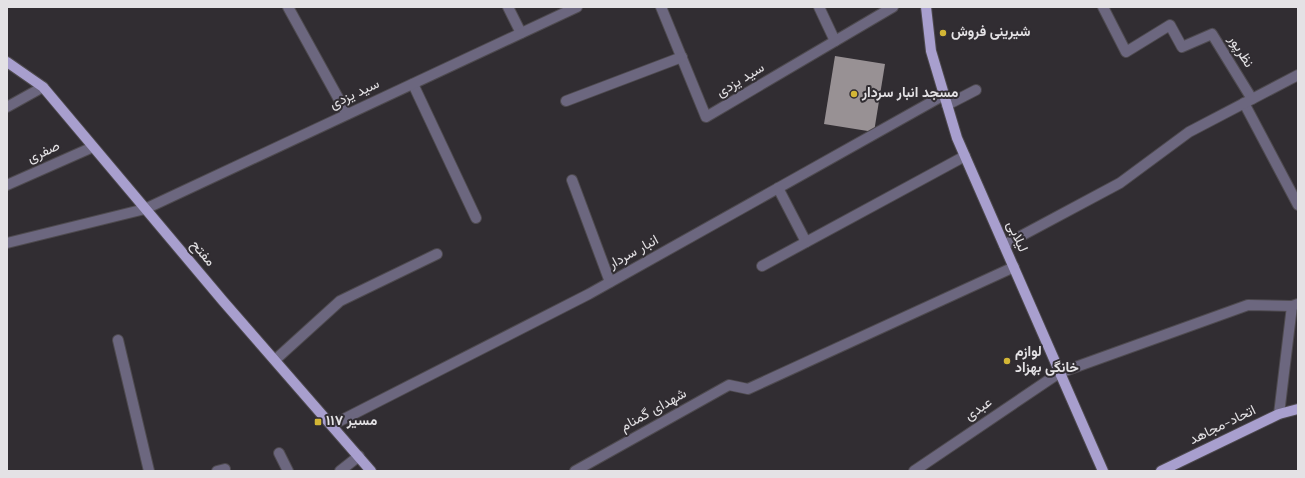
<svg xmlns="http://www.w3.org/2000/svg" width="1305" height="478" font-family="Georgia,Vazirmatn,serif">
	<rect width="100%" height="100%" fill="#312d32"/>
	<path fill="#989194" d="M 835,56 L 885,64 L 874,132 L 824,124 Z"/>
	<g fill="none" stroke-linecap="round" stroke-linejoin="round">
		<g stroke="#4e4a4f" stroke-width="12">
			<g id="minor">
				<path d="M 288,7 L 347,114"/>
				<path d="M 508,7 L 521,33"/>
				<path d="M 661,7 L 706,117 L 893,7"/>
				<path d="M 819,7 L 835,41"/>
				<path d="M 1103,7 L 1126,52 L 1170,25 L 1182,47 L 1212,34 L 1252,99"/>
				<path d="M 413,84 L 476,218"/>
				<path d="M 566,101 L 682,57"/>
				<path d="M 1244,103 L 1298,205"/>
				<path d="M 947,105 L 976,90"/>
				<path d="M 7,107 L 43,87"/>
				<path d="M 572,180 L 610,282"/>
				<path d="M 7,185 L 93,147"/>
				<path d="M 778,188 L 806,242"/>
				<path d="M 7,243 L 145,209 L 577,7"/>
				<path d="M 1004,245 L 1120,183 L 1189,132 L 1298,75"/>
				<path d="M 762,266 L 965,156"/>
				<path d="M 118,340 L 149,471"/>
				<path d="M 275,360 L 340,301 L 437,254"/>
				<path d="M 1279,414 L 1292,306 L 1298,304"/>
				<path d="M 332,425 L 589,294 L 944,95"/>
				<path d="M 279,453 L 288,471"/>
				<path d="M 217,471 L 225,469"/>
				<path d="M 340,471 L 359,456"/>
				<path d="M 575,471 L 729,385 L 748,389 L 1014,267"/>
				<path d="M 914,471 L 1059,373 L 1248,305 L 1292,306"/>
			</g>
		</g>
		<g stroke="#4e4a4f" stroke-width="12">
			<g id="major">
				<path d="M 926,7 L 931,51 L 957,138 L 1103,471"/>
				<path d="M 7,62 L 43,87 L 223,301 L 371,471"/>
				<path d="M 1161,471 L 1279,414 L 1298,409"/>
			</g>
		</g>
		<use href="#minor" stroke="#6c677f" stroke-width="10"/>
		<use href="#major" stroke="#a89fce" stroke-width="10"/>
	</g>
	<g fill="#d3b635" stroke="#312d32" stroke-width="1.5">
		<circle cx="943" cy="33" r="4"/>
		<circle cx="854" cy="94" r="4"/>
		<circle cx="1007" cy="361" r="4"/>
		<rect x="314" y="418" width="8" height="8" rx="2"/>
	</g>
	<g text-anchor="middle" dominant-baseline="central" stroke-width="4" stroke-linejoin="round" paint-order="stroke">
		<g font-size="14" font-weight="bold" fill="#e4e2e5" stroke="#312d32" text-anchor="start">
			<text x="951" y="33">شیرینی فروش</text>
			<text x="862" y="94">مسجد انبار سردار</text>
			<text x="1015" y="353">لوازم<tspan x="1015" dy="16">خانگی بهزاد</tspan></text>
			<text x="326" y="422">مسیر ۱۱۷</text>
		</g>
		<g font-size="14" fill="#e4e2e5" stroke="#312d32">
			<text transform="translate(1240 52) rotate(58)">نظرپور</text>
			<text transform="translate(741 81) rotate(-31)">سید یزدی</text>
			<text transform="translate(355 95) rotate(-25)">سید یزدی</text>
			<text transform="translate(44 153) rotate(-24)">صفری</text>
			<text transform="translate(1016 237) rotate(66)">لیلابی</text>
			<text transform="translate(634 253) rotate(-29)">انبار سردار</text>
			<text transform="translate(202 254) rotate(50)">مفتح</text>
			<text transform="translate(979 410) rotate(-34)">عبدی</text>
			<text transform="translate(654 411) rotate(-29)">شهدای گمنام</text>
			<text transform="translate(1223 426) rotate(-26)">اتحاد-مجاهد</text>
		</g>
	</g>
	<rect width="1305" height="478" fill="none" stroke="#e4e2e5" stroke-width="16"/>
</svg>
